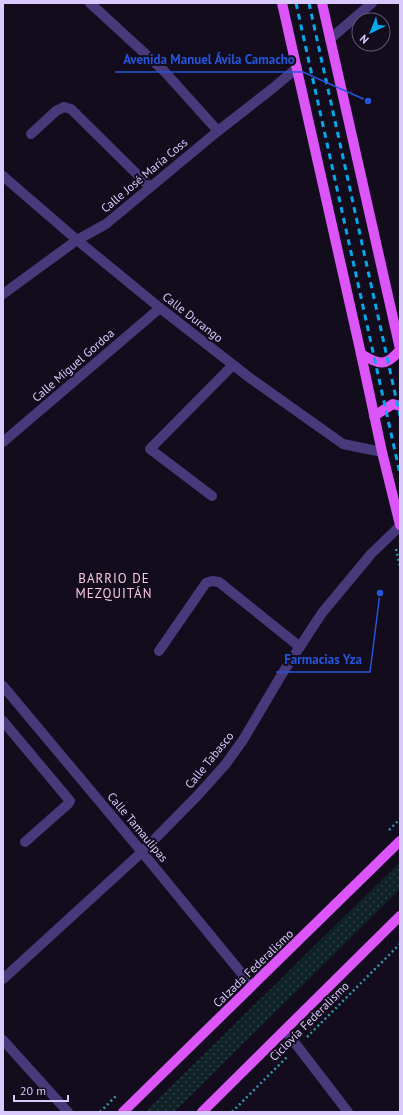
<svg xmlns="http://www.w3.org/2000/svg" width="403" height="1115" font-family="'PT Sans',sans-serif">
	<defs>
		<pattern id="garden-dots" width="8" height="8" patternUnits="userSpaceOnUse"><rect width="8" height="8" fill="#0f2226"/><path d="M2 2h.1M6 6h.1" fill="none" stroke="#314146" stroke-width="1.8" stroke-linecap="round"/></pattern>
	</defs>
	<rect width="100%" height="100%" fill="#120c1d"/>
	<path fill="url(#garden-dots)" d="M 400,862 L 400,889 L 174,1112 L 145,1112 Z"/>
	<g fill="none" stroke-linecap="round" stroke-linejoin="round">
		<g stroke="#3199aa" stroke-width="2.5" stroke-dasharray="2 3" stroke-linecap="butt">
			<path d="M 396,549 L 400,567"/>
			<path d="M 389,830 L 400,819"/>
			<path d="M 307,1037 L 400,944"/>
			<path d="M 100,1112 L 116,1096"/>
			<path d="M 232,1112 L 288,1056"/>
		</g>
		<g stroke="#48397a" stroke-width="10">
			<path d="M 90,3 L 164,71 L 218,131"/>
			<path d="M 330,39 L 372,3"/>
			<path d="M 31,134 L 56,111 L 64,107 L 71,109 L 150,187"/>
			<path d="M 3,176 L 77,240 L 160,308 L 250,378 L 343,444 L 382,452"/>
			<path d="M 3,294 L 77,240 L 106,224 L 218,131 L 273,88 L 297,68"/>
			<path d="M 3,442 L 160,308"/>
			<path d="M 212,496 L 150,449 L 233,365"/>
			<path d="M 159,651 L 206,583 L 212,581 L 219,582 L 300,647"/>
			<path d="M 3,686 L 142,852 L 252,986"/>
			<path d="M 3,721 L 70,801 L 68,804 L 25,842"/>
			<path d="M 3,979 L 142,852 L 198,795 L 225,765 L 243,740 L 282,674 L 322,613 L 371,554 L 400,526"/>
			<path d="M 285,1030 L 348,1112"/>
			<path d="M 3,1040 L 68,1112"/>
		</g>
		<g stroke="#dc55f9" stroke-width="10">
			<path d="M 282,3 L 361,354 L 382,452 L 400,525"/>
			<path d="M 322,3 L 400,349"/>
			<path d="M 361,354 C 379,365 386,367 400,350"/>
			<path d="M 374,416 L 393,404 L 400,406"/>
			<path d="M 123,1112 L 400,841"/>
			<path d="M 202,1112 L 400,916"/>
		</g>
		<g stroke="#08a7ea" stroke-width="3" stroke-dasharray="6 5" stroke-linecap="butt">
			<path d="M 296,3 L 400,474"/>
			<path d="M 309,3 L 400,416"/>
		</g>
	</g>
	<g text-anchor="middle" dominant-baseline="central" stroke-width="4" stroke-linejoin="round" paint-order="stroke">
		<g font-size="12" fill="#dac9fd" stroke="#120c1d">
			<text transform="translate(144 175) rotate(-40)">Calle José María Coss</text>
			<text transform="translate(193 317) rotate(38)">Calle Durango</text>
			<text transform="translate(73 365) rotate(-41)">Calle Miguel Gordoa</text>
			<text transform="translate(209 760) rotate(-51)">Calle Tabasco</text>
			<text transform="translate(138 827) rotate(50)">Calle Tamaulipas</text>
			<text transform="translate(253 968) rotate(-44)">Calzada Federalismo</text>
			<text transform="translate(309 1021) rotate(-45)">Ciclovía Federalismo</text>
		</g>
		<g font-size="13" letter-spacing="1" fill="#fdcbe1" stroke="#120c1d">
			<text x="114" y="578">BARRIO DE<tspan x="114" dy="15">MEZQUITÁN</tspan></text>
		</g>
	</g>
	<path fill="none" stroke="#2654da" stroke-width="1.5" d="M368 101L303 72H115M380 593L370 672H276"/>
	<g fill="#2654da" stroke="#120c1d" stroke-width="1.5">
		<circle cx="368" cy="101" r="4"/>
		<circle cx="380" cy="593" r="4"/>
	</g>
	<g font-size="13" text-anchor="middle" font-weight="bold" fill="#2654da" stroke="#120c1d" stroke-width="4" stroke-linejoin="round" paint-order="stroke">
		<text x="209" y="64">Avenida Manuel Ávila Camacho</text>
		<text x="323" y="664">Farmacias Yza</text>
	</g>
	<rect width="403" height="1115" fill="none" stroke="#dac9fd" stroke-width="8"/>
	<g transform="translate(371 32) rotate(223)"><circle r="19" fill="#120c1d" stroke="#625877"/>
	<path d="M0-3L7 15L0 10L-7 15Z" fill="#08a7ea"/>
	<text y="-6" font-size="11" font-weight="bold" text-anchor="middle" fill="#dac9fd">N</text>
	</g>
	<path d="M14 1095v6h54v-6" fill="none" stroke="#dac9fd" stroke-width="2"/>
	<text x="20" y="1095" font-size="12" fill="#dac9fd" stroke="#120c1d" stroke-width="3" paint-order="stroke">20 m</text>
</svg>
